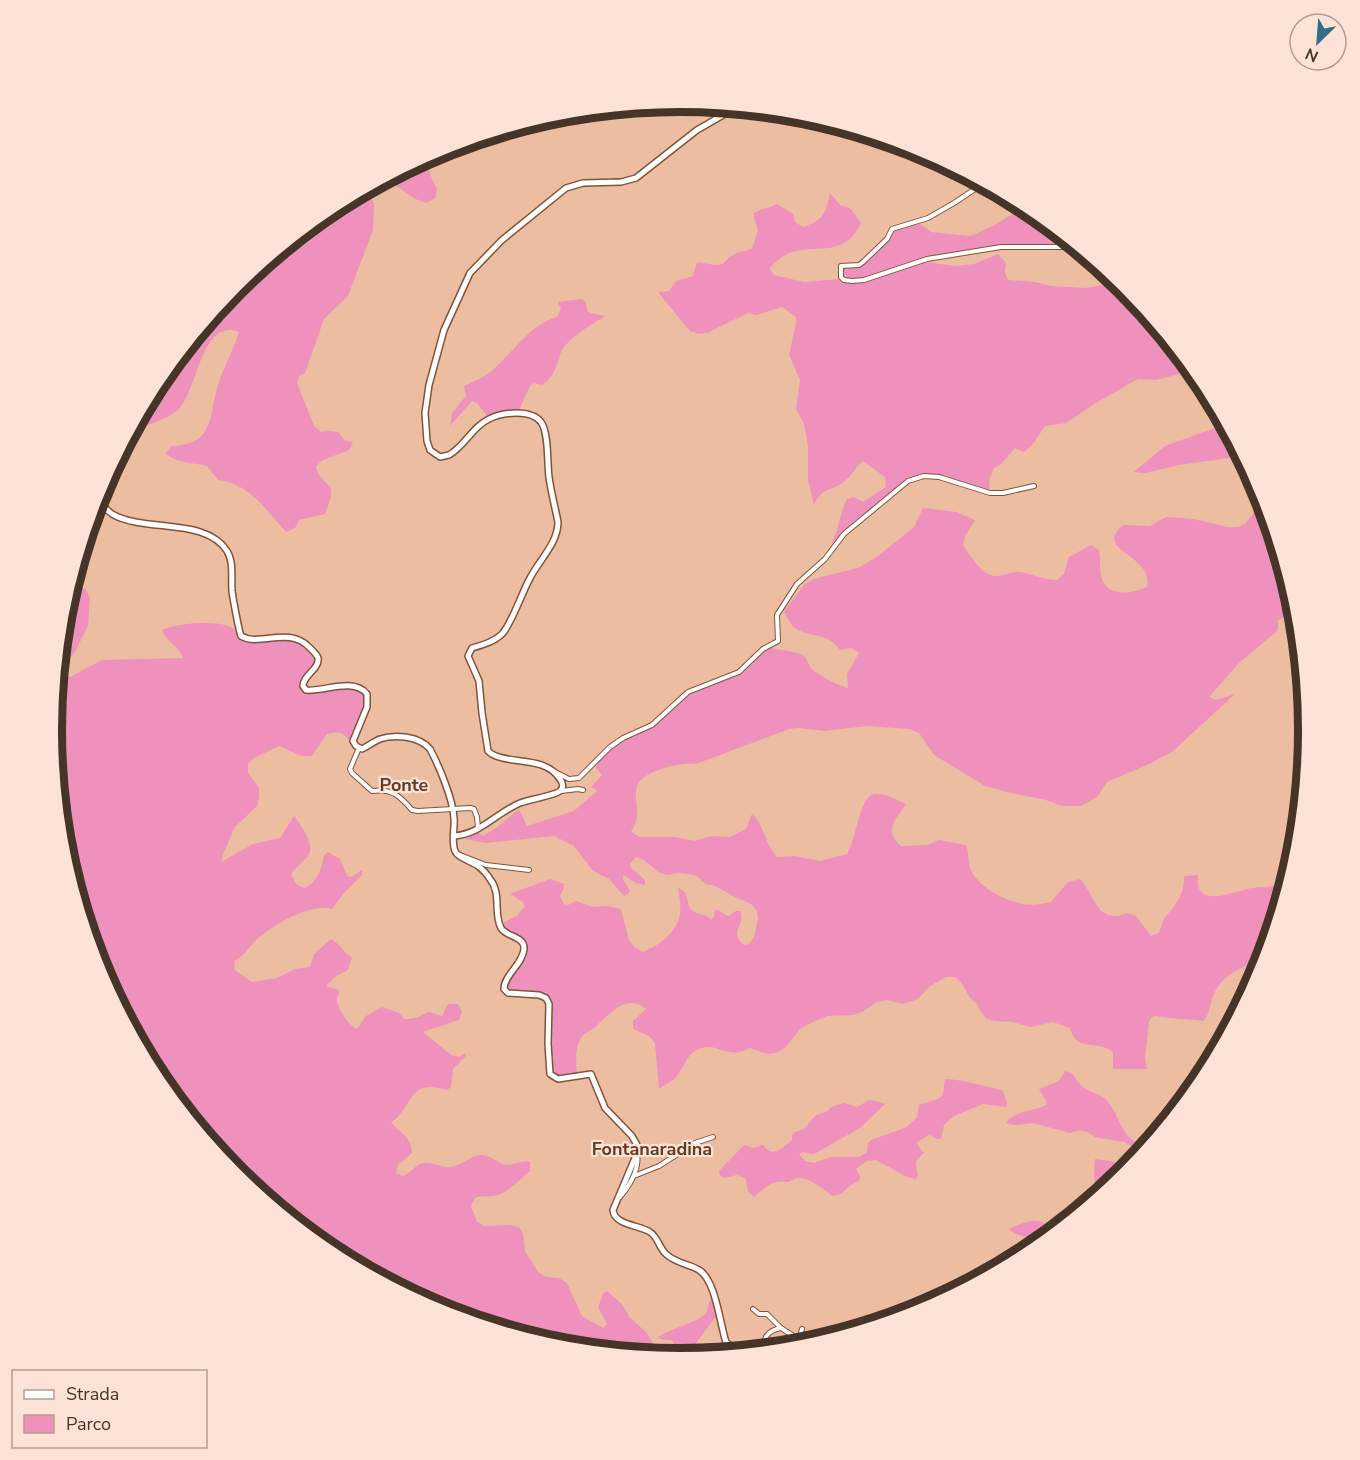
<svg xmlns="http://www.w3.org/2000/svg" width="1360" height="1460" font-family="'Nunito Sans',sans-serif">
	<rect width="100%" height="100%" fill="#edbda1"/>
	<g fill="#ee91bc">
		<path d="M 436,150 C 426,166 429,174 437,189 L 435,198 L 427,203 C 410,200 399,183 382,180 Z"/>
		<path d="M 363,190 L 370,196 L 374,204 L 373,230 L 348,296 L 324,319 L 305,373 L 300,375 L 297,383 L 314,426 L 321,432 L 329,431 L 338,432 L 344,440 L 353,442 L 349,450 L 323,460 L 316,466 L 318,474 L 331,488 L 331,497 L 325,514 L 299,520 L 295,528 L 286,532 C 266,510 249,483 218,480 L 207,466 C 191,462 178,464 165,453 L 172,446 C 218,445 208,410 220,379 C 226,363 234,348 239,332 C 200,317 198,394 177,411 C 168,418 141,428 130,431 L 157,380 L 235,285 L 331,207 Z"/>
		<path d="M 830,193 L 841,206 C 852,206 854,214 861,223 C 844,258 820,244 792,252 C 784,254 776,263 769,268 L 774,275 L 804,282 L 839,279 L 850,283 L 862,282 L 924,262 L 956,266 L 974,264 L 998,254 L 1006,263 L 1005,272 L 1008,280 L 1035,282 L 1051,286 L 1086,288 L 1104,285 L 1112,288 L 1128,289 L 1206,386 L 1183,373 L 1156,380 L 1138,379 L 1096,403 L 1066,423 L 1045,426 L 1033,444 L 1024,452 L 1015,448 L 1001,464 L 994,468 L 989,481 L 990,491 C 968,485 944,474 921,476 C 899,477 852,529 834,545 L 832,543 C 839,529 840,512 847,499 L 854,497 L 863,502 L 886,487 L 885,477 L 863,461 C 856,466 854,473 847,479 C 834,492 823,485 814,505 L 808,480 L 808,446 L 804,424 L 796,409 L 800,380 L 789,355 L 796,323 L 796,317 L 782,307 L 757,315 L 748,313 L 707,333 L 698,334 L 690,331 L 684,324 L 658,292 L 669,291 L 676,281 L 693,276 L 697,262 L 715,265 L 723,264 C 732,253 739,252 752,249 L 758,230 L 753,214 C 759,208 769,209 777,204 L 793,214 L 795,222 L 803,227 C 824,220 826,213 830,193 Z"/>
		<path d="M 1026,205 L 1076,245 L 989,246 L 970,251 L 924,259 L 866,279 L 848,280 L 842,272 L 844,268 C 849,268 855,268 859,266 C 870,262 888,240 893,230 L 917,222 L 931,232 L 970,236 L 995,225 Z"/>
		<path d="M 582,299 L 586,302 L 587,311 L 591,313 L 606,316 C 593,323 567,339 561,352 C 557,364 554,378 542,385 L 534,383 L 530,386 L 519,410 L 488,417 L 477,403 L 472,401 L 450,426 L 452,413 L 466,396 L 464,386 C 473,382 482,378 490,372 C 513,354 527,326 557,317 L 561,309 L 558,302 Z"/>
		<path d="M 1226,424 L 1243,456 L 1179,465 L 1145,473 L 1134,472 L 1165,446 Z"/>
		<path d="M 1265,502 L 1297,611 L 1278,620 L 1278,630 L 1276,632 L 1238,664 L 1209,697 L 1216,700 L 1235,694 L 1172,752 L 1147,765 L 1107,782 L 1097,797 L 1081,806 L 1062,806 L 1046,800 L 1011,793 L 985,786 L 934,755 L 919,733 L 910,729 L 867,726 L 825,731 L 798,728 L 789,729 L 696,764 C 681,762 643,770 637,786 C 632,803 644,811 631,832 L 639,837 L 676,837 L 694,841 L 712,836 L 730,837 L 746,829 L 752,814 C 764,825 765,844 777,857 L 795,856 L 820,861 L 847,854 C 856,842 859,797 874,794 C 883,792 897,800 906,804 C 897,818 882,830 901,846 L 928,845 L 939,840 L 966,845 C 970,854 967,864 972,872 C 980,888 1006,901 1023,904 C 1032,906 1041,904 1051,902 L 1068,882 L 1080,879 C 1095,895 1098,926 1127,913 L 1136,916 L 1151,936 L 1159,933 C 1161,927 1163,919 1167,915 C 1178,902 1184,894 1184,876 L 1198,875 C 1193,911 1235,891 1252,888 C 1260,887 1272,888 1279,883 C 1290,875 1287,861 1297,852 L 1264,961 C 1241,966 1220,975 1212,999 C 1209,1007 1210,1015 1203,1021 C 1188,1019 1172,1019 1156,1016 L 1152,1017 L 1149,1022 L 1145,1058 L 1147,1069 L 1113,1069 L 1113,1052 C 1096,1039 1076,1053 1070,1028 L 1053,1022 L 1030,1027 L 1012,1022 L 994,1021 L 986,1018 L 980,1011 L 977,1004 L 970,998 L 961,982 L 955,977 L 946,977 L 930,986 L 918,999 L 903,1004 L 886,1000 L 877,1002 L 862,1012 L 853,1015 L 827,1016 L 809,1024 L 801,1028 L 784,1049 L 776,1053 L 767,1054 L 750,1048 C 726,1062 716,1038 695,1051 C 686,1056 683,1070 675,1078 C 671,1082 664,1085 659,1089 L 655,1043 L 649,1036 L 633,1029 L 633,1021 L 646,1009 C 626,992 609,1015 594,1028 C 589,1032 583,1033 580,1040 C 575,1049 576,1064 577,1073 L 558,1077 L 551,1074 L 552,1009 L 548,999 L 510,991 L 506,987 L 520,966 L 526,949 L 505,928 L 504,922 L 517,916 L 525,906 L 523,902 L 510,894 L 550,879 L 564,884 L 564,888 L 560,896 L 564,904 L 568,905 L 576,901 L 593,907 L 607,906 L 621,909 L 629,940 L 634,947 L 643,952 C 660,945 679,931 680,912 C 681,904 679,895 678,888 C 692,893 684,906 693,911 C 699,915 702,912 711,919 L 714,917 L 714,912 L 716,909 L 728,916 L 736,911 L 740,911 C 747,924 727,932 744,945 L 749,944 L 754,937 L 758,919 L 757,911 L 751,904 L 735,897 L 715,886 L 706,884 L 695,875 L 679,873 L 666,875 L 658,872 L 644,860 L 636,857 L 630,864 L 631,868 L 645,880 L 645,885 L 636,883 L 623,875 L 623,879 L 630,891 L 628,894 L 624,896 L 609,879 L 593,871 L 574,846 L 554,836 L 486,843 L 465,839 L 478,832 L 483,836 L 496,828 L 519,809 L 527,826 L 574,811 L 597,791 L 591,787 L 602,775 L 596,768 C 605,742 638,737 658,722 C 669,714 678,702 689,694 C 705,684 724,682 741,673 C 751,668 759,655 767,647 C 777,650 797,651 804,656 C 808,659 808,664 811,668 C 817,675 840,686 848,688 L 847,674 L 859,653 L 851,648 L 840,650 C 826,629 804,640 791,624 C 788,620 786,615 784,611 L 804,585 L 814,579 L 858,568 L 878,556 L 914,527 L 923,508 L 956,512 L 975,520 L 965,536 L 963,545 C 970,555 982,577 997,576 C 1005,576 1012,571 1020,572 C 1033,574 1043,580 1057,580 L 1064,574 L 1069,557 L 1091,545 L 1099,550 C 1101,559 1099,570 1102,579 C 1108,598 1133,593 1147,587 C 1154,553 1092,552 1123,525 L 1150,526 L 1166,517 L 1193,519 L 1228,527 L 1238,527 L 1246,523 L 1259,506 Z"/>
		<path d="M 78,586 L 86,590 L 90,598 L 88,626 L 76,650 L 59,673 L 60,676 L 70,677 L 102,660 L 183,658 C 179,646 166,642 162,630 C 176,623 217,620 231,627 C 236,629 239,637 244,640 C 269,645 304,629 316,662 L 301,681 L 301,688 L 308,693 L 357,688 L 365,694 L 366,704 L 350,741 C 343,732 338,731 327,734 L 312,756 L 302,756 L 279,746 L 254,758 L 248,764 L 248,773 L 259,788 L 259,797 L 257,806 L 235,827 L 224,852 L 221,862 L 253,844 L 280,838 L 294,816 C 301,825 316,845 308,856 C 303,862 296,867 291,874 L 296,884 L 304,888 C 318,883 322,867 324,855 L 328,852 L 340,859 L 347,876 L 351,877 L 362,870 L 362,875 L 343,894 L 332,909 C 312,902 273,925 257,939 C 248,948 246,955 234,961 L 235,970 L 252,982 L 277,978 L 295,969 L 310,967 L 314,954 L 331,939 C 340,944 343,953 352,957 L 348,970 L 336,976 L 326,986 L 339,990 C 339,994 337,997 337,1000 C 337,1008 350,1027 357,1029 L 366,1016 L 382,1007 L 399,1013 L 405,1019 C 416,1019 420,1016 429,1012 L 442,1016 L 448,1004 L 458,1004 L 462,1012 L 459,1020 L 423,1032 L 451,1055 L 460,1057 L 465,1053 L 466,1056 L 453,1069 L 451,1087 L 447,1090 C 408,1078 415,1104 391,1123 C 401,1133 412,1138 412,1153 L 398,1165 L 396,1173 L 403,1176 C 411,1173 415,1165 423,1163 C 434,1161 444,1170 455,1166 C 464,1163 472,1155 481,1155 C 491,1154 497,1164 507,1165 C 517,1165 519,1160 530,1162 L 530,1171 C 520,1179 507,1194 494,1196 C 486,1197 483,1195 475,1198 L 471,1206 L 477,1222 L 485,1226 L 511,1225 L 520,1228 L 523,1234 L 525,1251 L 538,1272 L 546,1277 L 559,1278 L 567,1283 L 582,1316 L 603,1328 L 607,1324 L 598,1307 L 603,1294 L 607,1291 L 623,1305 L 629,1317 L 646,1332 L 662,1357 L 557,1347 L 439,1311 L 330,1253 L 235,1175 L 157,1079 L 99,970 L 63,852 L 51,730 L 63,612 L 70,614 L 69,606 L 66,598 L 69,589 Z"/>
		<path d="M 1065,1071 L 1072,1073 C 1075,1078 1079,1084 1084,1088 C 1091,1093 1102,1094 1108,1102 C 1122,1117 1124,1156 1155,1137 L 1158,1128 L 1168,1114 L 1173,1097 L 1188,1098 L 1125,1175 L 1096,1198 L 1094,1173 L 1095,1159 L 1117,1162 L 1128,1152 L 1132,1146 L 1124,1142 L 1095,1137 L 1087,1132 L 1079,1130 L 1070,1133 L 1033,1123 L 1015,1125 L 1006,1123 C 1015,1110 1032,1112 1046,1105 L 1047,1102 L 1039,1089 L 1059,1081 Z"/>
		<path d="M 945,1079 C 965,1080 983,1086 1002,1090 L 1007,1102 L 1006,1107 L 983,1104 L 954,1116 L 944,1125 L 941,1139 L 937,1139 L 929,1135 L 917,1142 L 918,1146 L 924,1153 C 914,1162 915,1160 918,1175 L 916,1179 L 907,1177 L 876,1160 L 867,1161 L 856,1169 L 860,1176 L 859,1181 L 851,1185 L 841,1194 L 832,1196 C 826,1190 806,1176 797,1178 C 796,1178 790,1181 789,1182 C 771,1179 765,1188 754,1197 L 748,1191 L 745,1178 L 737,1175 L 724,1178 L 720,1176 L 719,1171 L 744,1145 L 753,1148 L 762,1145 C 765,1146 766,1150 770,1151 C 776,1154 788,1144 792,1140 L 792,1135 L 795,1132 L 804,1129 L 816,1115 L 828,1111 L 831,1107 L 844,1103 L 857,1107 C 871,1099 868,1098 885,1104 L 860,1128 L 816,1153 L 811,1154 L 803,1152 L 799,1154 L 805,1161 L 814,1163 L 831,1157 L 859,1157 L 867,1152 L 868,1143 L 871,1140 L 907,1127 L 917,1117 L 919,1105 L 940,1098 L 943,1094 Z"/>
		<path d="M 1076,1215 L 1030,1253 L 1032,1239 L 1016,1234 L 1008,1229 C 1029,1220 1035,1217 1056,1228 L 1064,1219 Z"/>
		<path d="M 968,1273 L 982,1278 L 921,1311 L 915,1309 L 939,1296 L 960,1277 Z"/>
		<path d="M 711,1297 L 717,1315 L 693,1347 L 690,1358 L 685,1358 L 683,1354 L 674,1349 L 674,1343 L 672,1340 L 663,1340 L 658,1337 C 674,1327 691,1325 706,1314 Z"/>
	</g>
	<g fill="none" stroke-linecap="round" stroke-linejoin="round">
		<g stroke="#7e553c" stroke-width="6">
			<g id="street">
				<path d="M 984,183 L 954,203 L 928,218 L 892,229 L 887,239 L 863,262 L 859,265 L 841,266 L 841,277 L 844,280 L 852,281 L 864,280 L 927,259 L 1001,247 L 1078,247"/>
				<path d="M 359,748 L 350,769 L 352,773 L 372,791 C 392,788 400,796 412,810 L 418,811 L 470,808 L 474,809 L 477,817 L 478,829"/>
				<path d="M 553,771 L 569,779 L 579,778 L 610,747 L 623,738 L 652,725 L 688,692 L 739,672 L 763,649 L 778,641 L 777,615 L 797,584 L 825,559 L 844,534 L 908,481 L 924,476 L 939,477 L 990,493 L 1003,493 L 1034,486"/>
				<path d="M 561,791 L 578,789 L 583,790"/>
				<path d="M 460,855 L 486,865 L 529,870"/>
				<path d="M 634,1176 L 659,1166 L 695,1143 L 713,1137"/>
				<path d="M 620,1197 C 630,1185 640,1168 637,1152"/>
				<path d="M 753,1309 L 759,1314 L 767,1314 L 781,1328"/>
				<path d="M 796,1347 L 798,1344 L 802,1329"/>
				<path d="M 767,1350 L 771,1348 L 776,1350"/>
				<path d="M 765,1351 C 761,1338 769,1330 781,1328 L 792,1335 L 795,1348"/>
			</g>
		</g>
		<g stroke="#7e553c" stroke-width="8">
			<g id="secondary">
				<path d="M 97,497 C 101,503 106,510 112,514 C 145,533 206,517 227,551 C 234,562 231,578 232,591 C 233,599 239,631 241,636 C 260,647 288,626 309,647 C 312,650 317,654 318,658 C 320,669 303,675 303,686 L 306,690 C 324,692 353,677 367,694 L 367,707 L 353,741 L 356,746 L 362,749 C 368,746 373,742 380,739 C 395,734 419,736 430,749 C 439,766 453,799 454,818 C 455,828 451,842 455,851 C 458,858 471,861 478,866 C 482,869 487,874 490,879 C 502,894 493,913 501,928 C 506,937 525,936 524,949 C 523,964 504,975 504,989 L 508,993 L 539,995 L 546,998 L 549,1004 L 548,1044 L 550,1074 L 558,1079 L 591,1074 L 605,1108 L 632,1136 L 637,1145 L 635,1158 L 613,1210 C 614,1225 639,1225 650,1232 C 658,1237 659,1248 666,1254 C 675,1263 689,1264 699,1270 C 716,1280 720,1325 726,1342 L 732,1347 L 751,1352"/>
				<path d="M 454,836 C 481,834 496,813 520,803 C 528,800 556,795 560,791 C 564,788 563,783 560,779 C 546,757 516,764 496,756 C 492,755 491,754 488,751 L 482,713 L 479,681 L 468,656 L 472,648 C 482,645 494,642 502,634 C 511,625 522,593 529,580 C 538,561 558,544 558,522 C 555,507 551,492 549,477 C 547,463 549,433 541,422 C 531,409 503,412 489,419 C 472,427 465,446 449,455 L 440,457 L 430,450 L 427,441 L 425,413 L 429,385 L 444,330 L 470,273 L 502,240 L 566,188 L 583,183 L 621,182 L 636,178 L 697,130 L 737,107"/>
			</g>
		</g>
		<use href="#street" stroke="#fff" stroke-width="4"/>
		<use href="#secondary" stroke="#fff" stroke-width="5"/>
	</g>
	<g text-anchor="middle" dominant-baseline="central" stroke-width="4.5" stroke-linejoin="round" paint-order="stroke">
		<g font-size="18" font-weight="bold" fill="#623b23" stroke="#fce3d5">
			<text x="404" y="785">Ponte</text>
			<text x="652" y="1149">Fontanaradina</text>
		</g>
	</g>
	<path d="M0 0H1360V1460H0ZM62 730a618 618 0 1 1 1236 0a618 618 0 1 1-1236 0Z" fill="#fce3d5" fill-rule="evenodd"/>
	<path fill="none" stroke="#473429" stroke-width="8" d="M62 730a618 618 0 1 1 1236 0a618 618 0 1 1-1236 0Z"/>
	<rect x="12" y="1370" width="195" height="78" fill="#fce3d5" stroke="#b49d90" stroke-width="1.5"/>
	<rect x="24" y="1390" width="30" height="9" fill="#ffffff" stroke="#b49d90" stroke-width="1.5"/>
	<text x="66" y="1400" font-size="18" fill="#473429">Strada</text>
	<rect x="24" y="1415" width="30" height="18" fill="#ee91bc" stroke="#b49d90" stroke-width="1.5"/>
	<text x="66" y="1430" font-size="18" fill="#473429">Parco</text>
	<g transform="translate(1318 42) rotate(205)"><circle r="28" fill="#fce3d5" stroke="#b49d90" stroke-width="1.5"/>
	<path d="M0-4.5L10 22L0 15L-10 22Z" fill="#356c87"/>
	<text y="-9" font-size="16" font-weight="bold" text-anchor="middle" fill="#473429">N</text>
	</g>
</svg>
